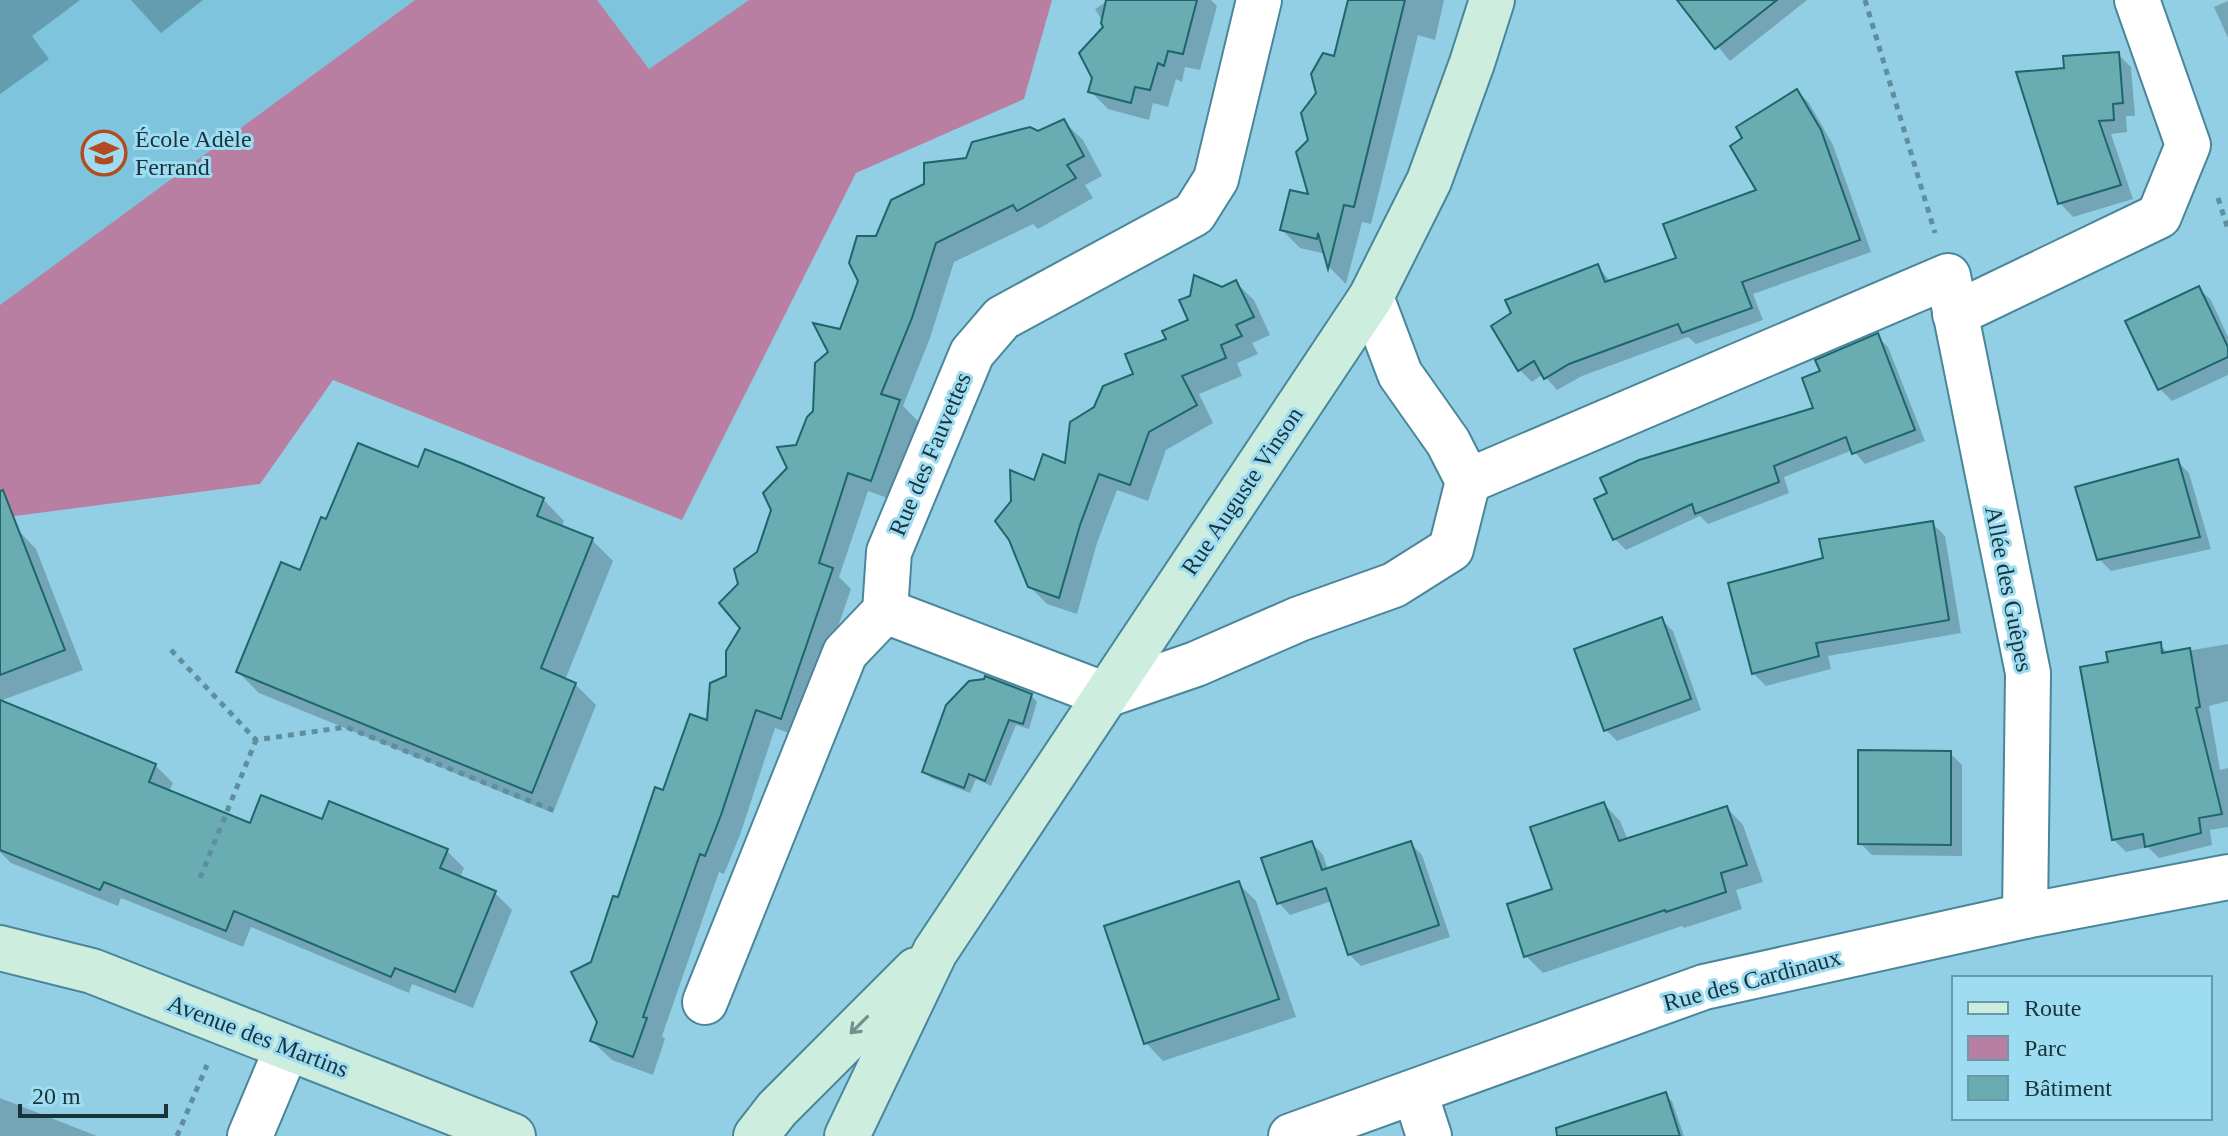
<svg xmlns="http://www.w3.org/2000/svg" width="2228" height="1136" font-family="Georgia,serif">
	<rect width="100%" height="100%" fill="#92cfe4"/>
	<g fill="#7dc4dc">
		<path d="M 0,0 L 415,0 L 0,305 Z"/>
		<path d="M 597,0 L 749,0 L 649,69 Z"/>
	</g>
	<path fill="#b87fa3" d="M 415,0 L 597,0 L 649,69 L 749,0 L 1052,0 L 1024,99 L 856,173 L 682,520 L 333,380 L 260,484 L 0,518 L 0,305 Z"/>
	<g fill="#0003">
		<path d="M 0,0 L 80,0 L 32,36 L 49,59 L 0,94 Z"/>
		<path d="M 131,0 L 203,0 L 161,33 Z"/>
		<path d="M 1109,0 L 1211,0 L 1217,6 L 1200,70 L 1185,67 L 1182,82 L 1176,79 L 1168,107 L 1153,103 L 1149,120 L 1108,109 L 1091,92 L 1106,27 L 1095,9 Z"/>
		<path d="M 1347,0 L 1444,0 L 1435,40 L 1418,35 L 1371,224 L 1362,222 L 1346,284 L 1330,268 L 1326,254 L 1300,248 L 1282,230 L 1311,197 L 1310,140 L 1318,94 L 1336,59 L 1349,5 Z"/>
		<path d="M 1679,0 L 1807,0 L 1730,61 Z"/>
		<path d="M 2228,1 L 2228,38 L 2214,7 Z"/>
		<path d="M 2118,54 L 2131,67 L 2135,116 L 2126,116 L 2127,132 L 2111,134 L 2133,199 L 2073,217 L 2060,203 Z"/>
		<path d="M 1797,91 L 1809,103 L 1833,145 L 1871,252 L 1753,294 L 1763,320 L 1696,344 L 1688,337 L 1582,376 L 1557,390 L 1543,374 L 1532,382 L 1519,369 L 1598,267 L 1611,282 L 1679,259 L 1759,191 Z"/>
		<path d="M 1063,121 L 1083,140 L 1102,176 L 1085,185 L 1093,198 L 1038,229 L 1033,224 L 954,262 L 930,338 L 903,406 L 919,422 L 890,499 L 868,491 L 839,577 L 851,589 L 800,737 L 775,728 L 740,835 L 724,874 L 719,872 L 662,1036 L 665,1039 L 653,1075 L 612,1060 L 592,1041 L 599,1022 L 619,899 L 664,792 L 709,723 L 728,677 L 743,628 L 740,584 L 759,553 L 798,447 L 815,412 L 831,353 L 878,238 L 926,185 L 967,160 Z"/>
		<path d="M 1236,283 L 1254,300 L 1270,335 L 1252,343 L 1258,354 L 1237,363 L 1242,376 L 1199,394 L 1213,423 L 1166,450 L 1148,501 L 1117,490 L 1097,543 L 1077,614 L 1047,604 L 1029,586 L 1035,482 L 1066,465 L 1096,408 L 1136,375 L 1222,289 Z"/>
		<path d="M 2198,288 L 2211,300 L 2228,337 L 2228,375 L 2172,401 L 2160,389 Z"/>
		<path d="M 1877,336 L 1888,347 L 1925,441 L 1865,464 L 1853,450 L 1784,477 L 1789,493 L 1708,524 L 1700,516 L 1626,550 L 1615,539 L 1816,409 L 1822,372 Z"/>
		<path d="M 2177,461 L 2189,473 L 2211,549 L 2111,571 L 2099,559 Z"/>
		<path d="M 419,469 L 543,499 L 564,521 L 561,528 L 592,540 L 613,561 L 565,680 L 575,684 L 596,705 L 553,813 L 259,693 L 238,672 L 301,573 L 327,522 Z"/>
		<path d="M 1932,523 L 1945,536 L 1961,633 L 1828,656 L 1831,669 L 1766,686 L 1753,673 L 1825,559 Z"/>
		<path d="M 17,529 L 36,549 L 83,670 L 0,701 L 0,537 Z"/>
		<path d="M 1662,620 L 1673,631 L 1701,710 L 1617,741 L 1606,730 Z"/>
		<path d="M 2228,644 L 2228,701 L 2209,706 L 2220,770 L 2228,768 L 2228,827 L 2210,830 L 2212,845 L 2159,858 L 2148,847 L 2126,852 L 2113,839 L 2110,663 L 2160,645 L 2169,654 Z"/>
		<path d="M 1031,695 L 1037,702 L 1029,729 L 1016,725 L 991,786 L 976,779 L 970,793 L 931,778 L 924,771 Z"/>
		<path d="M 0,703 L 155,765 L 173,783 L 169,792 L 251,826 L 323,822 L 447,851 L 464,868 L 460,878 L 495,893 L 512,910 L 473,1008 L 412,984 L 409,993 L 251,927 L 243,947 L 121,898 L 118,906 L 11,863 L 0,852 Z"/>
		<path d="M 1950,753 L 1962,765 L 1962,856 L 1872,855 L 1860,843 Z"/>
		<path d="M 1604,804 L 1620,821 L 1628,840 L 1727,808 L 1743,825 L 1763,882 L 1736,890 L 1742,909 L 1684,928 L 1682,926 L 1543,973 L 1526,956 L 1554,890 Z"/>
		<path d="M 1312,843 L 1323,855 L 1328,870 L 1410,843 L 1422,855 L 1450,937 L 1361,966 L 1349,954 L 1332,901 L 1290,915 L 1279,903 Z"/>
		<path d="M 1238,883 L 1256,901 L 1296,1017 L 1163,1061 L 1146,1043 Z"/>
		<path d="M 1665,1095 L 1672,1101 L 1684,1136 L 1629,1136 Z"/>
		<path d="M 0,1098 L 97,1136 L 0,1136 Z"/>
	</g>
	<g fill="#69adb2" stroke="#1d666b" stroke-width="2">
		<path d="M 1106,0 L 1197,0 L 1183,54 L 1168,51 L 1164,66 L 1158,63 L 1150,90 L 1135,87 L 1131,103 L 1088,92 L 1092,78 L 1079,53 L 1103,27 L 1101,23 Z"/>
		<path d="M 1348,0 L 1405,0 L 1354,207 L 1344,205 L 1328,269 L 1318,233 L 1317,239 L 1280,230 L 1290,190 L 1308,194 L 1296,152 L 1308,140 L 1301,113 L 1316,93 L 1311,74 L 1323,53 L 1334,56 Z"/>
		<path d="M 1677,0 L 1777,0 L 1715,49 Z"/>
		<path d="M 2119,52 L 2123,103 L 2113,104 L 2114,120 L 2099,121 L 2121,185 L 2058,204 L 2016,72 L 2064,68 L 2063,56 Z"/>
		<path d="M 1797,89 L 1821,130 L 1860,240 L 1742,282 L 1752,308 L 1682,333 L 1678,324 L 1569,364 L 1544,379 L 1534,361 L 1518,371 L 1491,326 L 1511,313 L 1505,300 L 1598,264 L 1605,282 L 1676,258 L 1663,224 L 1756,190 L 1730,146 L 1742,138 L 1736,127 Z"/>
		<path d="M 1064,119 L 1084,156 L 1067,165 L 1076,178 L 1017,211 L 1013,205 L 936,243 L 912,318 L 881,394 L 900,400 L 871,481 L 848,473 L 819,563 L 833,568 L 781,719 L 756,710 L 721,815 L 705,856 L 700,854 L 643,1017 L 647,1018 L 633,1057 L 590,1041 L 597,1022 L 571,972 L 591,962 L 613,896 L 618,897 L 655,787 L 663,790 L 690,714 L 707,720 L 710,683 L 726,676 L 726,651 L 740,628 L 719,603 L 738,584 L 734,569 L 757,552 L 771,510 L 763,493 L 787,468 L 777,447 L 796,445 L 807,417 L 813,411 L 815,363 L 828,352 L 813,323 L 840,329 L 858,281 L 849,263 L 857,236 L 876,236 L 891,200 L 924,184 L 924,163 L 966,158 L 972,142 L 1030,127 L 1038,131 Z"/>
		<path d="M 1194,275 L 1222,287 L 1236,280 L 1254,317 L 1236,325 L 1242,336 L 1221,345 L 1226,358 L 1182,376 L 1197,405 L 1149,432 L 1130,485 L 1099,474 L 1080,525 L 1059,598 L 1028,587 L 1009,540 L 995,521 L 1011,501 L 1010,470 L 1034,480 L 1043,454 L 1065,463 L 1070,422 L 1094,407 L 1103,386 L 1133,374 L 1125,354 L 1166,339 L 1162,331 L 1188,320 L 1179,300 L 1190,296 Z"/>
		<path d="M 2199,286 L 2228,347 L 2228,357 L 2158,390 L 2125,321 Z"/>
		<path d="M 1878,333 L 1915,430 L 1852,454 L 1846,437 L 1774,466 L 1779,482 L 1695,514 L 1692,504 L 1613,540 L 1594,499 L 1607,493 L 1600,478 L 1639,460 L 1813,408 L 1802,378 L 1820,371 L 1815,360 Z"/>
		<path d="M 358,443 L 418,467 L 425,449 L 461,463 L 544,498 L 537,516 L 593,538 L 541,668 L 576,683 L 532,793 L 236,672 L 281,562 L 300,570 L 321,517 L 326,519 Z"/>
		<path d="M 2178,459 L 2200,537 L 2097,560 L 2075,487 Z"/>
		<path d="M 3,490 L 65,650 L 0,675 L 0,491 Z"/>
		<path d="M 1933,521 L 1949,620 L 1816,643 L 1819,656 L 1752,674 L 1728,583 L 1823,558 L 1819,539 Z"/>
		<path d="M 1662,617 L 1691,699 L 1604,731 L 1574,649 Z"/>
		<path d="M 2161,642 L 2162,653 L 2190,648 L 2200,707 L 2196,708 L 2222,814 L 2199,818 L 2201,833 L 2145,847 L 2143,834 L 2112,840 L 2080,667 L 2108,662 L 2106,652 Z"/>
		<path d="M 985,676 L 1032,694 L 1023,724 L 1009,720 L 985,781 L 969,774 L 964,788 L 922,772 L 946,705 L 969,681 L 984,679 Z"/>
		<path d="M 0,700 L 156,764 L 149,782 L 250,823 L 261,795 L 322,819 L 329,801 L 448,849 L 440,868 L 496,891 L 455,992 L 395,968 L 391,977 L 234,911 L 226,931 L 104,882 L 100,890 L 0,850 Z"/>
		<path d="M 1858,750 L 1951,751 L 1951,845 L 1858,844 Z"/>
		<path d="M 1604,802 L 1619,841 L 1727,806 L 1747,865 L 1721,873 L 1726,892 L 1666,912 L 1665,910 L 1524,957 L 1507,904 L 1552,889 L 1530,827 Z"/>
		<path d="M 1312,841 L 1322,870 L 1411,841 L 1439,925 L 1348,955 L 1326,888 L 1277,904 L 1261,858 Z"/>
		<path d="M 1239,881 L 1279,999 L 1144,1044 L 1104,926 Z"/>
		<path d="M 1666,1092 L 1680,1136 L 1557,1136 L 1556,1128 Z"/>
	</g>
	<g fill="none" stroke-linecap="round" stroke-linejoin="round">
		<g stroke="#4a869a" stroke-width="48">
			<g id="street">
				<path d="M 1955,314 L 2159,216 L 2188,145 L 2137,0"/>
				<path d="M 1468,481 L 1948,276 L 2028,673 L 2025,916"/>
				<path d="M 885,611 L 1106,695 L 1196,664 L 1299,619 L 1394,585 L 1451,549 L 1468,481 L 1448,442 L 1400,374 L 1371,297"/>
				<path d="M 705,1002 L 845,653 L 885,611 L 889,552 L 972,353 L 1002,318 L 1194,214 L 1216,179 L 1259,0"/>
				<path d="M 1415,1093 L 1429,1136"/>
				<path d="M 250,1136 L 287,1048"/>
				<path d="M 1291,1136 L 1704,987 L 2025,916 L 2228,877"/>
			</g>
		</g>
		<g stroke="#4a869a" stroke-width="48">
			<g id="secondary">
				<path d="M 0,948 L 92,971 L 513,1136"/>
				<path d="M 756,1136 L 777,1109 L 916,970"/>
				<path d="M 847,1136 L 935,952 L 1371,297 L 1429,181 L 1472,63 L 1492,0"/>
			</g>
		</g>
		<g stroke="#5f8e9d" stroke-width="5" stroke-dasharray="6 6" stroke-linecap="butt">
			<path d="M 1865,0 L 1935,233"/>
			<path d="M 2218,198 L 2228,229"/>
			<path d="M 171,650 L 256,740 L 346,727 L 555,811"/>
			<path d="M 200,878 L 256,740"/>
			<path d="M 177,1136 L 207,1065"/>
		</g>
		<use href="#street" stroke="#fff" stroke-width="44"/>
		<use href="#secondary" stroke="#cdeddf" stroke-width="44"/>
	</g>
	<defs><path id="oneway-shaft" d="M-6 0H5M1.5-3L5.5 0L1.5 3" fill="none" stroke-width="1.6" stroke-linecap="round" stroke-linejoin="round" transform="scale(2)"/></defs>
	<use stroke="#73908d" href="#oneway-shaft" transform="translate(859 1025) rotate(135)"/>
	<defs>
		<g id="school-ring" transform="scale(2.3)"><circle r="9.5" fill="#9edcf2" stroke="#b24c20" stroke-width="1.5"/><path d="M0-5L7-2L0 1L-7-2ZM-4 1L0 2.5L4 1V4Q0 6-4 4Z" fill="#b24c20"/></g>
	</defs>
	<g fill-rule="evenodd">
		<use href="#school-ring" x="104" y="153"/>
	</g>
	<g text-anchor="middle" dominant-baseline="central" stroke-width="6" stroke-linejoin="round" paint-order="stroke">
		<g font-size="24" fill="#19333b" stroke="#9edcf2" text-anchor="start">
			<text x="135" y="139">École Adèle<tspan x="135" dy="28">Ferrand</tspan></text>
		</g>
		<g font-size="24" fill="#19333b" stroke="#9edcf2">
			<text transform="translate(930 454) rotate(-67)">Rue des Fauvettes</text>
			<text transform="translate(1242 491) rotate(-56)">Rue Auguste Vinson</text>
			<text transform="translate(2009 589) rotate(79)">Allée des Guêpes</text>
			<text transform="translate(1752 980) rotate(-15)">Rue des Cardinaux</text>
			<text transform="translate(258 1036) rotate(21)">Avenue des Martins</text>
		</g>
	</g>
	<rect x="1952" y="976" width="260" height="144" fill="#9edcf2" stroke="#6998a9" stroke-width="2"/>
	<rect x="1968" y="1002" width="40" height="12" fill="#cdeddf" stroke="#6998a9" stroke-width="2"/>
	<text x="2024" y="1016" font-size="24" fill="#19333b">Route</text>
	<rect x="1968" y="1036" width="40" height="24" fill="#b87fa3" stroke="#6998a9" stroke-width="2"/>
	<text x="2024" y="1056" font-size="24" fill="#19333b">Parc</text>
	<rect x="1968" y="1076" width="40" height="24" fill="#69adb2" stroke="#6998a9" stroke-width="2"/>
	<text x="2024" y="1096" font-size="24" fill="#19333b">Bâtiment</text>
	<path d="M20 1104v12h146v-12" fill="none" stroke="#19333b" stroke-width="4"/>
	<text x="32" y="1104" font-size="24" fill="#19333b" stroke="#9edcf2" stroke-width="6" paint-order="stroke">20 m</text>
</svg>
